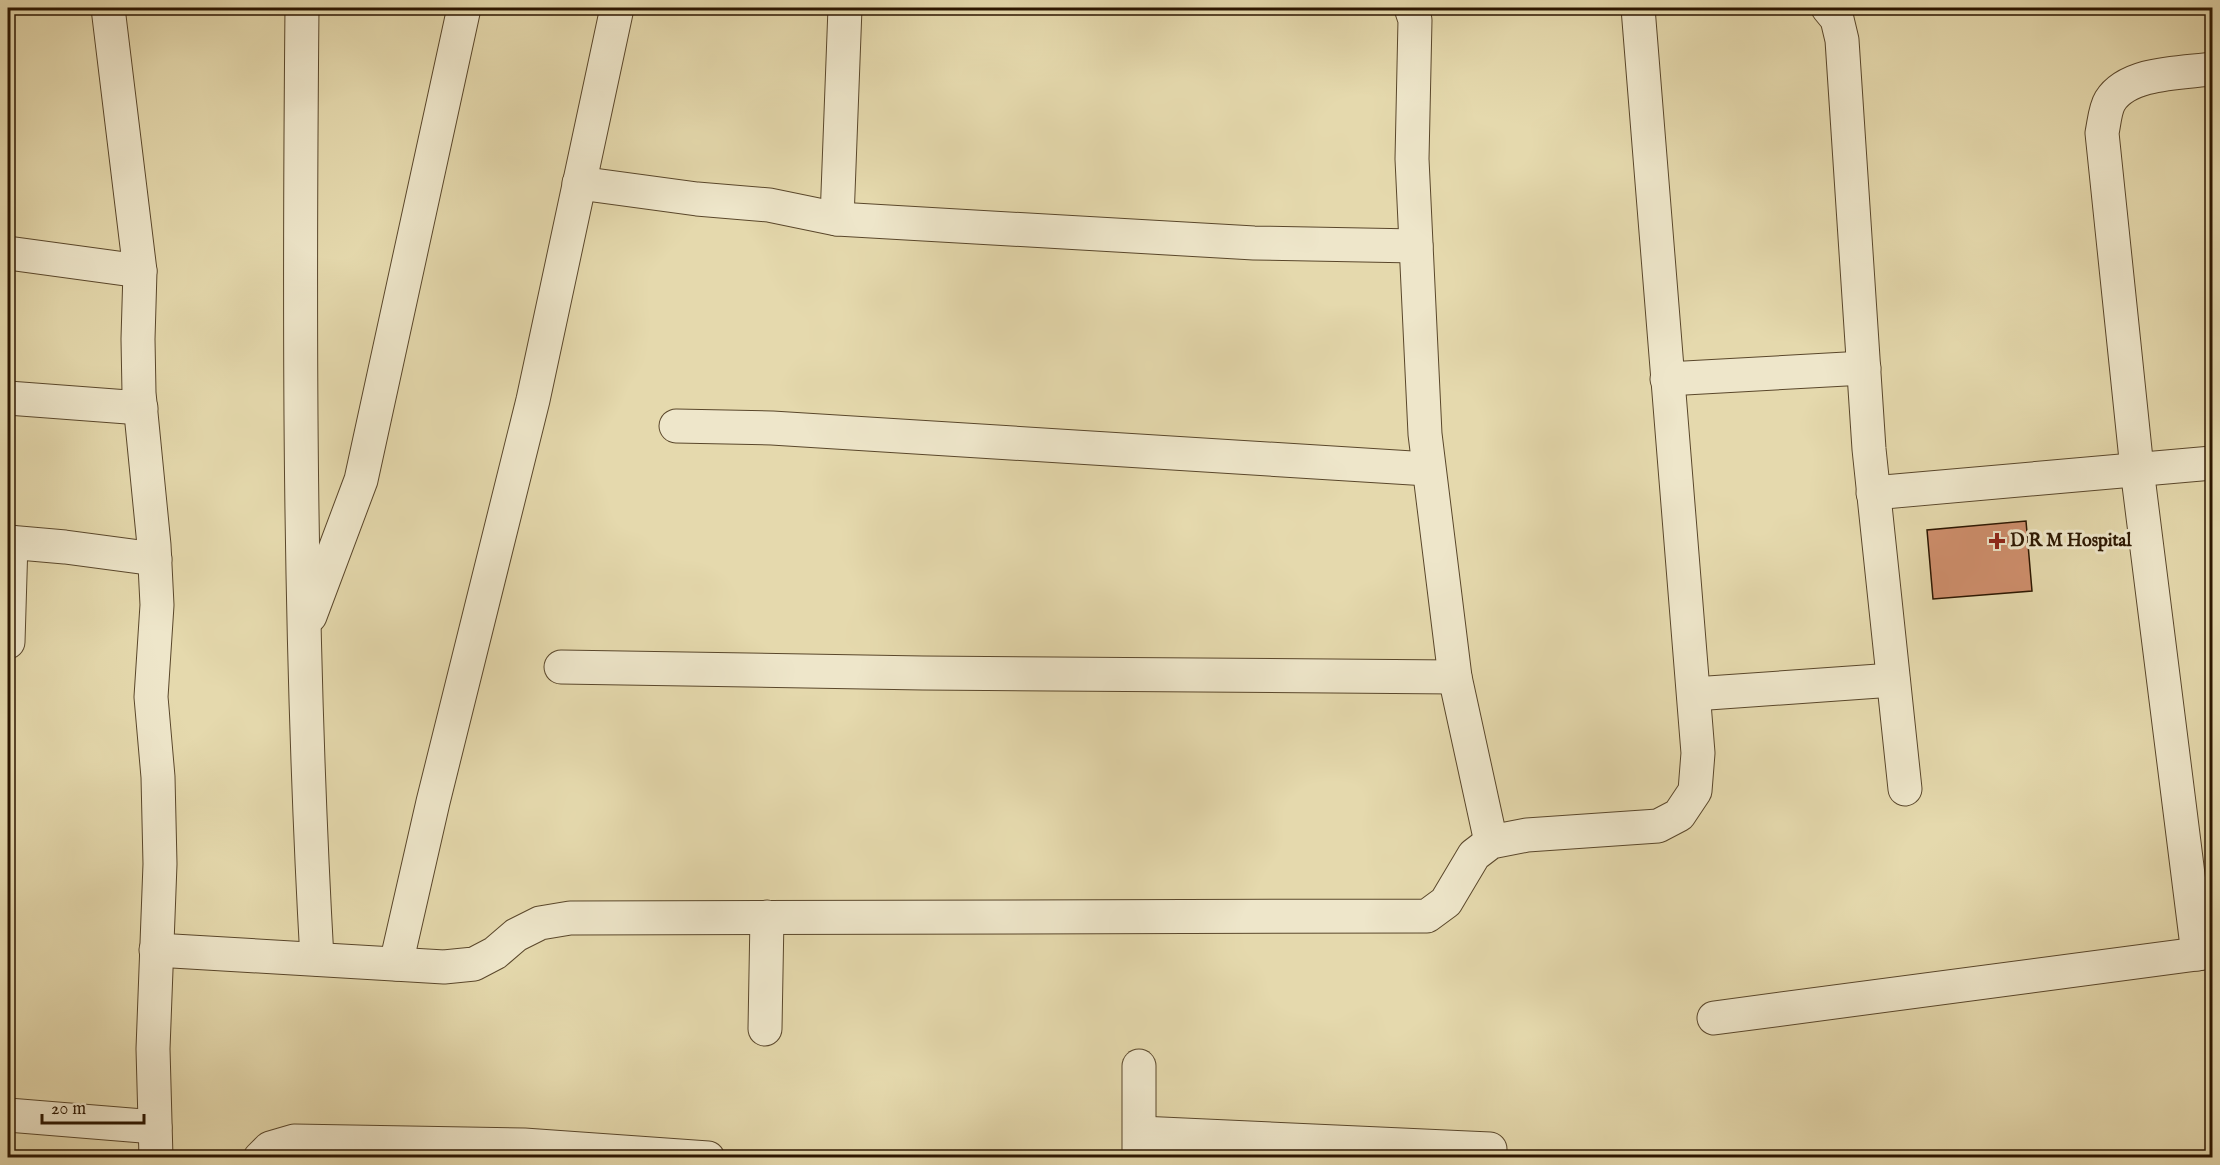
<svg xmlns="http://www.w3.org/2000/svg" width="2220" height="1165" font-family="'IM FELL English',serif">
	<rect width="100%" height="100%" fill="#e5d9ad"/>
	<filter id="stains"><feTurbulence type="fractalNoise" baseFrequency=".00333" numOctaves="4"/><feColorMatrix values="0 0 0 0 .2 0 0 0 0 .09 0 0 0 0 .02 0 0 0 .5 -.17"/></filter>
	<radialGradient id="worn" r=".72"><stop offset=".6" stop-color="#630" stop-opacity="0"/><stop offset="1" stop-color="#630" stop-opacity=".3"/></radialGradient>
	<path fill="#ce8e6c" stroke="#2c1600" stroke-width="1.5" d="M 2026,521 L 2032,591 L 1933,599 L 1927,530 Z"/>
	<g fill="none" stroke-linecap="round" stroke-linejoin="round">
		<g stroke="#5a472b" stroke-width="35">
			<g id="minor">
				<path d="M 108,8 L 140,271 L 138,339 L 139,393 L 154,545 L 157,605 L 151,697 L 158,777 L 160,864 L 153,1049 L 156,1158"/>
				<path d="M 302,8 C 299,325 299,642 317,959"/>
				<path d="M 1411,8 L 1415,20 L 1412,159 L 1425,434 L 1455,677 L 1491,842"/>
				<path d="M 1828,8 L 1837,19 L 1842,40 L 1869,449 L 1905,789"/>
				<path d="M 579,183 L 697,199 L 769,205 L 837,219 L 1254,243 L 1416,246"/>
				<path d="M 837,219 L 845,8"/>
				<path d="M 8,253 L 140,271"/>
				<path d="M 1667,379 L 1864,368"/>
				<path d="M 8,398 L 141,408"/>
				<path d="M 676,426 L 772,428 L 1428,469"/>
				<path d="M 1873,493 L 2212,463"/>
				<path d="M 8,542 L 65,547 L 155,559"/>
				<path d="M 310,616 L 361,480 L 464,8"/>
				<path d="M 8,642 L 11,542"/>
				<path d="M 561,667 L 923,673 L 1455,677"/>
				<path d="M 1694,694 L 1893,680"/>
				<path d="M 156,950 L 444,967 L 474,964 L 495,953 L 516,935 L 540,923 L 570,918 L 1427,916 L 1446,902 L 1474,855 L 1491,842 L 1527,835 L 1658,826 L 1679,815 L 1695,791 L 1698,753 L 1638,8"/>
				<path d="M 2198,954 L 2137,469 L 2102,133 C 2104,124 2105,109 2110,101 C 2128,72 2181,73 2212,69"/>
				<path d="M 396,964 L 433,802 L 533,400 L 617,8"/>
				<path d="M 1714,1018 L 2212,952"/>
				<path d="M 765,1029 L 767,917"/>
				<path d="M 8,1115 L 155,1127"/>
				<path d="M 1140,1133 L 1490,1149"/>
				<path d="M 260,1158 L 270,1148 L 294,1141 L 524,1145 L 708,1158"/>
				<path d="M 1139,1158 L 1139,1066"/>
			</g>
		</g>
		<use href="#minor" stroke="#eee6ca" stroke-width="33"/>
	</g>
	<path fill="#8f2418" stroke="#eee6ca" stroke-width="2" d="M1994 532h6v6h6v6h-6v6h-6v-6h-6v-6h6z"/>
	<g text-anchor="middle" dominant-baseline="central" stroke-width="6" stroke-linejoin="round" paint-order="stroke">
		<g font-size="18" font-weight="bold" fill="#2c1600" stroke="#eee6ca" text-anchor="start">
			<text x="2010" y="541">D R M Hospital</text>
		</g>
	</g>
	<rect width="2220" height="1165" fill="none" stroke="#e5d9ad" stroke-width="30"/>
	<rect x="9" y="9" width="2202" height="1147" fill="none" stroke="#2c1600" stroke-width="3"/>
	<rect x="15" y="15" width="2190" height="1135" fill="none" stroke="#2c1600" stroke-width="1.5"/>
	<path d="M42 1114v9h102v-9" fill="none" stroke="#2c1600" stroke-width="3"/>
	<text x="51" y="1114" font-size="18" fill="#2c1600" stroke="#eee6ca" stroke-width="4.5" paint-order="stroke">20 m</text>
	<rect width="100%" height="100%" filter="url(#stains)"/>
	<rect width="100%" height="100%" fill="url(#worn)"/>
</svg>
